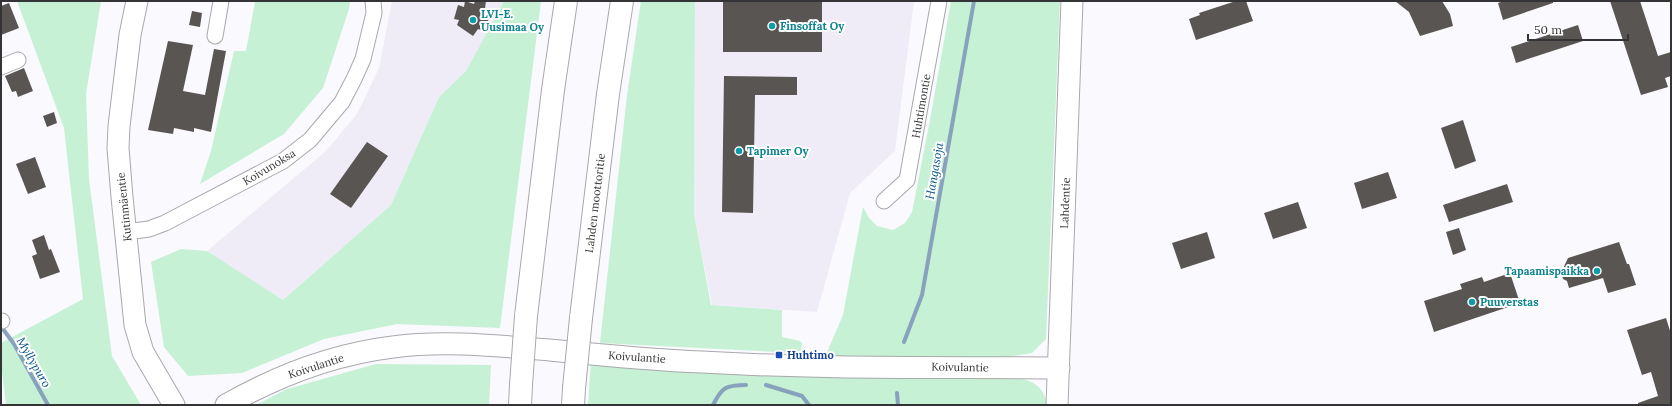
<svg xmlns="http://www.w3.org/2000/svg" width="1672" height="406" font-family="Lora,serif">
	<rect width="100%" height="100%" fill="#faf9fe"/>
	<g fill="#efecf8">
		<path d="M 392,1 L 504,1 L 466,71 L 439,97 L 391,205 L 283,300 L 207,251 L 326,151 L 357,114 L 379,68 Z"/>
		<path d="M 695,1 L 914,1 L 895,151 L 850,193 L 817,312 L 712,305 L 694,214 Z"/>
	</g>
	<g fill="#c6f1d5">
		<path d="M 17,1 L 101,1 L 86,94 L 89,179 L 112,356 L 141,405 L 6,405 L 1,364 L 1,343 L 83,299 L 64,128 Z"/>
		<path d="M 259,1 L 350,1 L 349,9 L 323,88 L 284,134 L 200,184 L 211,151 L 234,51 L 246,51 L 255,2 Z"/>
		<path d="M 504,1 L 541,1 L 500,328 L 397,324 L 324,339 L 242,373 L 188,376 L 164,347 L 151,262 L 181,249 L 207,251 L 283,300 L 391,205 L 439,97 L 466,71 Z"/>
		<path d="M 641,1 L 695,1 L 694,214 L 711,305 L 782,310 L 782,337 L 800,341 L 802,343 L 801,350 L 796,353 L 600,343 L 627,95 Z"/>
		<path d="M 951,1 L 1060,1 L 1046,339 L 1032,353 L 1006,357 L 825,357 L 843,315 L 863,207 L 869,218 L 877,226 L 893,230 L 905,223 L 912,212 L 930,120 Z"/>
		<path d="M 591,360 L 1008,377 C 1028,379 1043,382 1047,405 L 588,405 Z"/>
		<path d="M 376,364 L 491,365 L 489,405 L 256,405 L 287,389 Z"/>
	</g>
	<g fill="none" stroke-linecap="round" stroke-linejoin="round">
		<g stroke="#88a2bd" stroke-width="4">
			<path d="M 3,329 L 14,344 L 48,405"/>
			<path d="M 904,342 L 922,295 L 974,1"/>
			<path d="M 766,385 L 802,396 L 809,405"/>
			<path d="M 897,393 L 898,405"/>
			<path d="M 713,405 C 722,387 726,385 746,385"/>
		</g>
	</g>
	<g fill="#595553">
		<path d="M 465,1 L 474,4 L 475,1 L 486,1 L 484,16 L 489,18 L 484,31 L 478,29 L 473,36 L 457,25 L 459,20 L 454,19 L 458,5 L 464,7 Z"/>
		<rect x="723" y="1" width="99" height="51"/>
		<path d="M 1236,1 L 1246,1 L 1253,21 L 1196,40 L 1189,19 L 1200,15 L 1199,13 Z"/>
		<path d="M 1395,1 L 1442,1 L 1450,14 L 1453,26 L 1420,36 L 1409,12 Z"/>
		<path d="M 1504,1 L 1553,1 L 1553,3 L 1503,20 L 1498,3 Z"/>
		<path d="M 1610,1 L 1640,1 L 1658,56 L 1671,52 L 1671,76 L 1665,78 L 1668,87 L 1641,95 Z"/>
		<path d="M 9,3 L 19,28 L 1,35 L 1,6 Z"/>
		<path d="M 192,11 L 202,13 L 200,27 L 189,25 Z"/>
		<path d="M 1578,25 L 1583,41 L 1516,63 L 1511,47 Z"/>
		<path d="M 168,41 L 193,45 L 183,91 L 205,95 L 214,49 L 226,51 L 211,132 L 194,128 L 194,132 L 174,128 L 173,134 L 148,130 Z"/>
		<path d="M 24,68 L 33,91 L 18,97 L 16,91 L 12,92 L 5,76 Z"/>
		<path d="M 724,76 L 797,77 L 797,95 L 755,95 L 753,213 L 722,212 Z"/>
		<path d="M 54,112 L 57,123 L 47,127 L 43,116 Z"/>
		<path d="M 1463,120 L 1476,161 L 1455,169 L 1441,128 Z"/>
		<path d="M 367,142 L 388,156 L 351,208 L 330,194 Z"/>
		<path d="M 35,157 L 46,187 L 28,194 L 16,164 Z"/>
		<path d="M 1388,172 L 1397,198 L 1362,209 L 1354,183 Z"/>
		<path d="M 1507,184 L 1513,202 L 1449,222 L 1443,205 Z"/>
		<path d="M 1298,202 L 1307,228 L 1273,239 L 1264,213 Z"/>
		<path d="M 1459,228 L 1466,250 L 1453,255 L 1446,232 Z"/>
		<path d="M 1207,232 L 1215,258 L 1181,269 L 1172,243 Z"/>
		<path d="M 44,235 L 49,250 L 51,249 L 60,272 L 40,279 L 32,256 L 37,254 L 32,240 Z"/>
		<path d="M 1619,242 L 1627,264 L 1629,264 L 1636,285 L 1608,293 L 1603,278 L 1569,288 L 1567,281 L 1563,279 L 1561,273 L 1568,258 Z"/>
		<path d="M 1510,273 L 1520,303 L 1434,332 L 1424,301 L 1462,289 L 1460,284 L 1482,277 L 1484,282 Z"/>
		<path d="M 1666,318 L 1671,334 L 1671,405 L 1638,405 L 1638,403 L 1658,396 L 1651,372 L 1642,375 L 1627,330 Z"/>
	</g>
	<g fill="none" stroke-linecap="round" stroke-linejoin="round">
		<g stroke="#a9a8ac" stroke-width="17">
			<g id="street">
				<path d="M 215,36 L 221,1"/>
				<path d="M 1,67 L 18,60"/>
				<path d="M 884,201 L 907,180 L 939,1"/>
				<path d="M 126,232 L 149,229 L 165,223 L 283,161 L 310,140 L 342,102 L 354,79 L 363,59 L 374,13 L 373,1"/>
				<path d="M 1,321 L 2,321"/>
			</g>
		</g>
		<g stroke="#a9a8ac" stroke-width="23">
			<g id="secondary">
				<path d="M 137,1 L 130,35 L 119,126 L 118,148 L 122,197 L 135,325 L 143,352 L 174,405"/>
				<path d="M 226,405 C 277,376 335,354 393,347 C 445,340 498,346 550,350 C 601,355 651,360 702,362 C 821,369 940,367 1059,368"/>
				<path d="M 1057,405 L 1072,1"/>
			</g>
		</g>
		<g stroke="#a9a8ac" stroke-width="24">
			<g id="highway">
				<path d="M 526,316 L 553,90 L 566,1"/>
				<path d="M 581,318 L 608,94 L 622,1"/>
				<path d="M 520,405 L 521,385"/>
				<path d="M 573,405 L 574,388"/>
			</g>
		</g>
		<use href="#street" stroke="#fff" stroke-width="15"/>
		<use href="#secondary" stroke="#fff" stroke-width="21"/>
		<use href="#highway" stroke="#fff" stroke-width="22"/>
		<g stroke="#a9a8ac" stroke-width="24" stroke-linecap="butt">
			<g id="highway-bridge">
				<path d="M 521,385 L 526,316"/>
				<path d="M 574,388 L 581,318"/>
			</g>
		</g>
		<use href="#highway-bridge" stroke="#fff" stroke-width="22"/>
	</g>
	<g fill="#0f9aa8" stroke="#fff" stroke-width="1.5">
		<circle cx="473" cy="20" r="4"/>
		<circle cx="772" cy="26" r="4"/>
		<circle cx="739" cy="151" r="4"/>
		<circle cx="1597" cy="271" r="4"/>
		<circle cx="1472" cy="302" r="4"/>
	</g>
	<rect fill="#1a4fb4" stroke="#fff" stroke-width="1.5" x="775" y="351" width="8" height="8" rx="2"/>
	<g text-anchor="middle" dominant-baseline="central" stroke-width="4" stroke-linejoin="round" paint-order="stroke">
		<g font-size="11" font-weight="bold" fill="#0d838f" stroke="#fff" text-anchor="start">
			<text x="481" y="14">LVI-E.<tspan x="481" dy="13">Uusimaa Oy</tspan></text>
			<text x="780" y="26">Finsoffat Oy</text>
			<text x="747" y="151">Tapimer Oy</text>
			<text x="1589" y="271" text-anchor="end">Tapaamispaikka</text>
			<text x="1480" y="302">Puuverstas</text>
		</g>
		<g font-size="11" fill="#343335" stroke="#fff">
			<text transform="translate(921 106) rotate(-80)">Huhtimontie</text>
			<text transform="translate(269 167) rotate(-31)">Koivunoksa</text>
			<text transform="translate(595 203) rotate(-83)">Lahden moottoritie</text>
			<text transform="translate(1065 203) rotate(-88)">Lahdentie</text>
			<text transform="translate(124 207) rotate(-96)">Kutinmäentie</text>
			<text transform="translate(637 357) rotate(4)">Koivulantie</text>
			<text transform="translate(316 366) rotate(-18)">Koivulantie</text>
			<text transform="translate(960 367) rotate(1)">Koivulantie</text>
		</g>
		<g font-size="11" font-weight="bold" fill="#164399" stroke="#fff" text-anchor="start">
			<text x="787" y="355">Huhtimo</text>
		</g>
		<g font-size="12" font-style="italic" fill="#025086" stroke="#fff">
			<text transform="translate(934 171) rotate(-80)">Hangasoja</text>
			<text transform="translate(34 362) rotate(60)">Myllypuro</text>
		</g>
	</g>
	<rect width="1672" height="406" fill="none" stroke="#343335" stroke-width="4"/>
	<path d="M1528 34v6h100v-6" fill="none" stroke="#343335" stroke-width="2"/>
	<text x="1534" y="34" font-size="12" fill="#343335" stroke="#ffffff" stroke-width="3" paint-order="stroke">50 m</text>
</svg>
